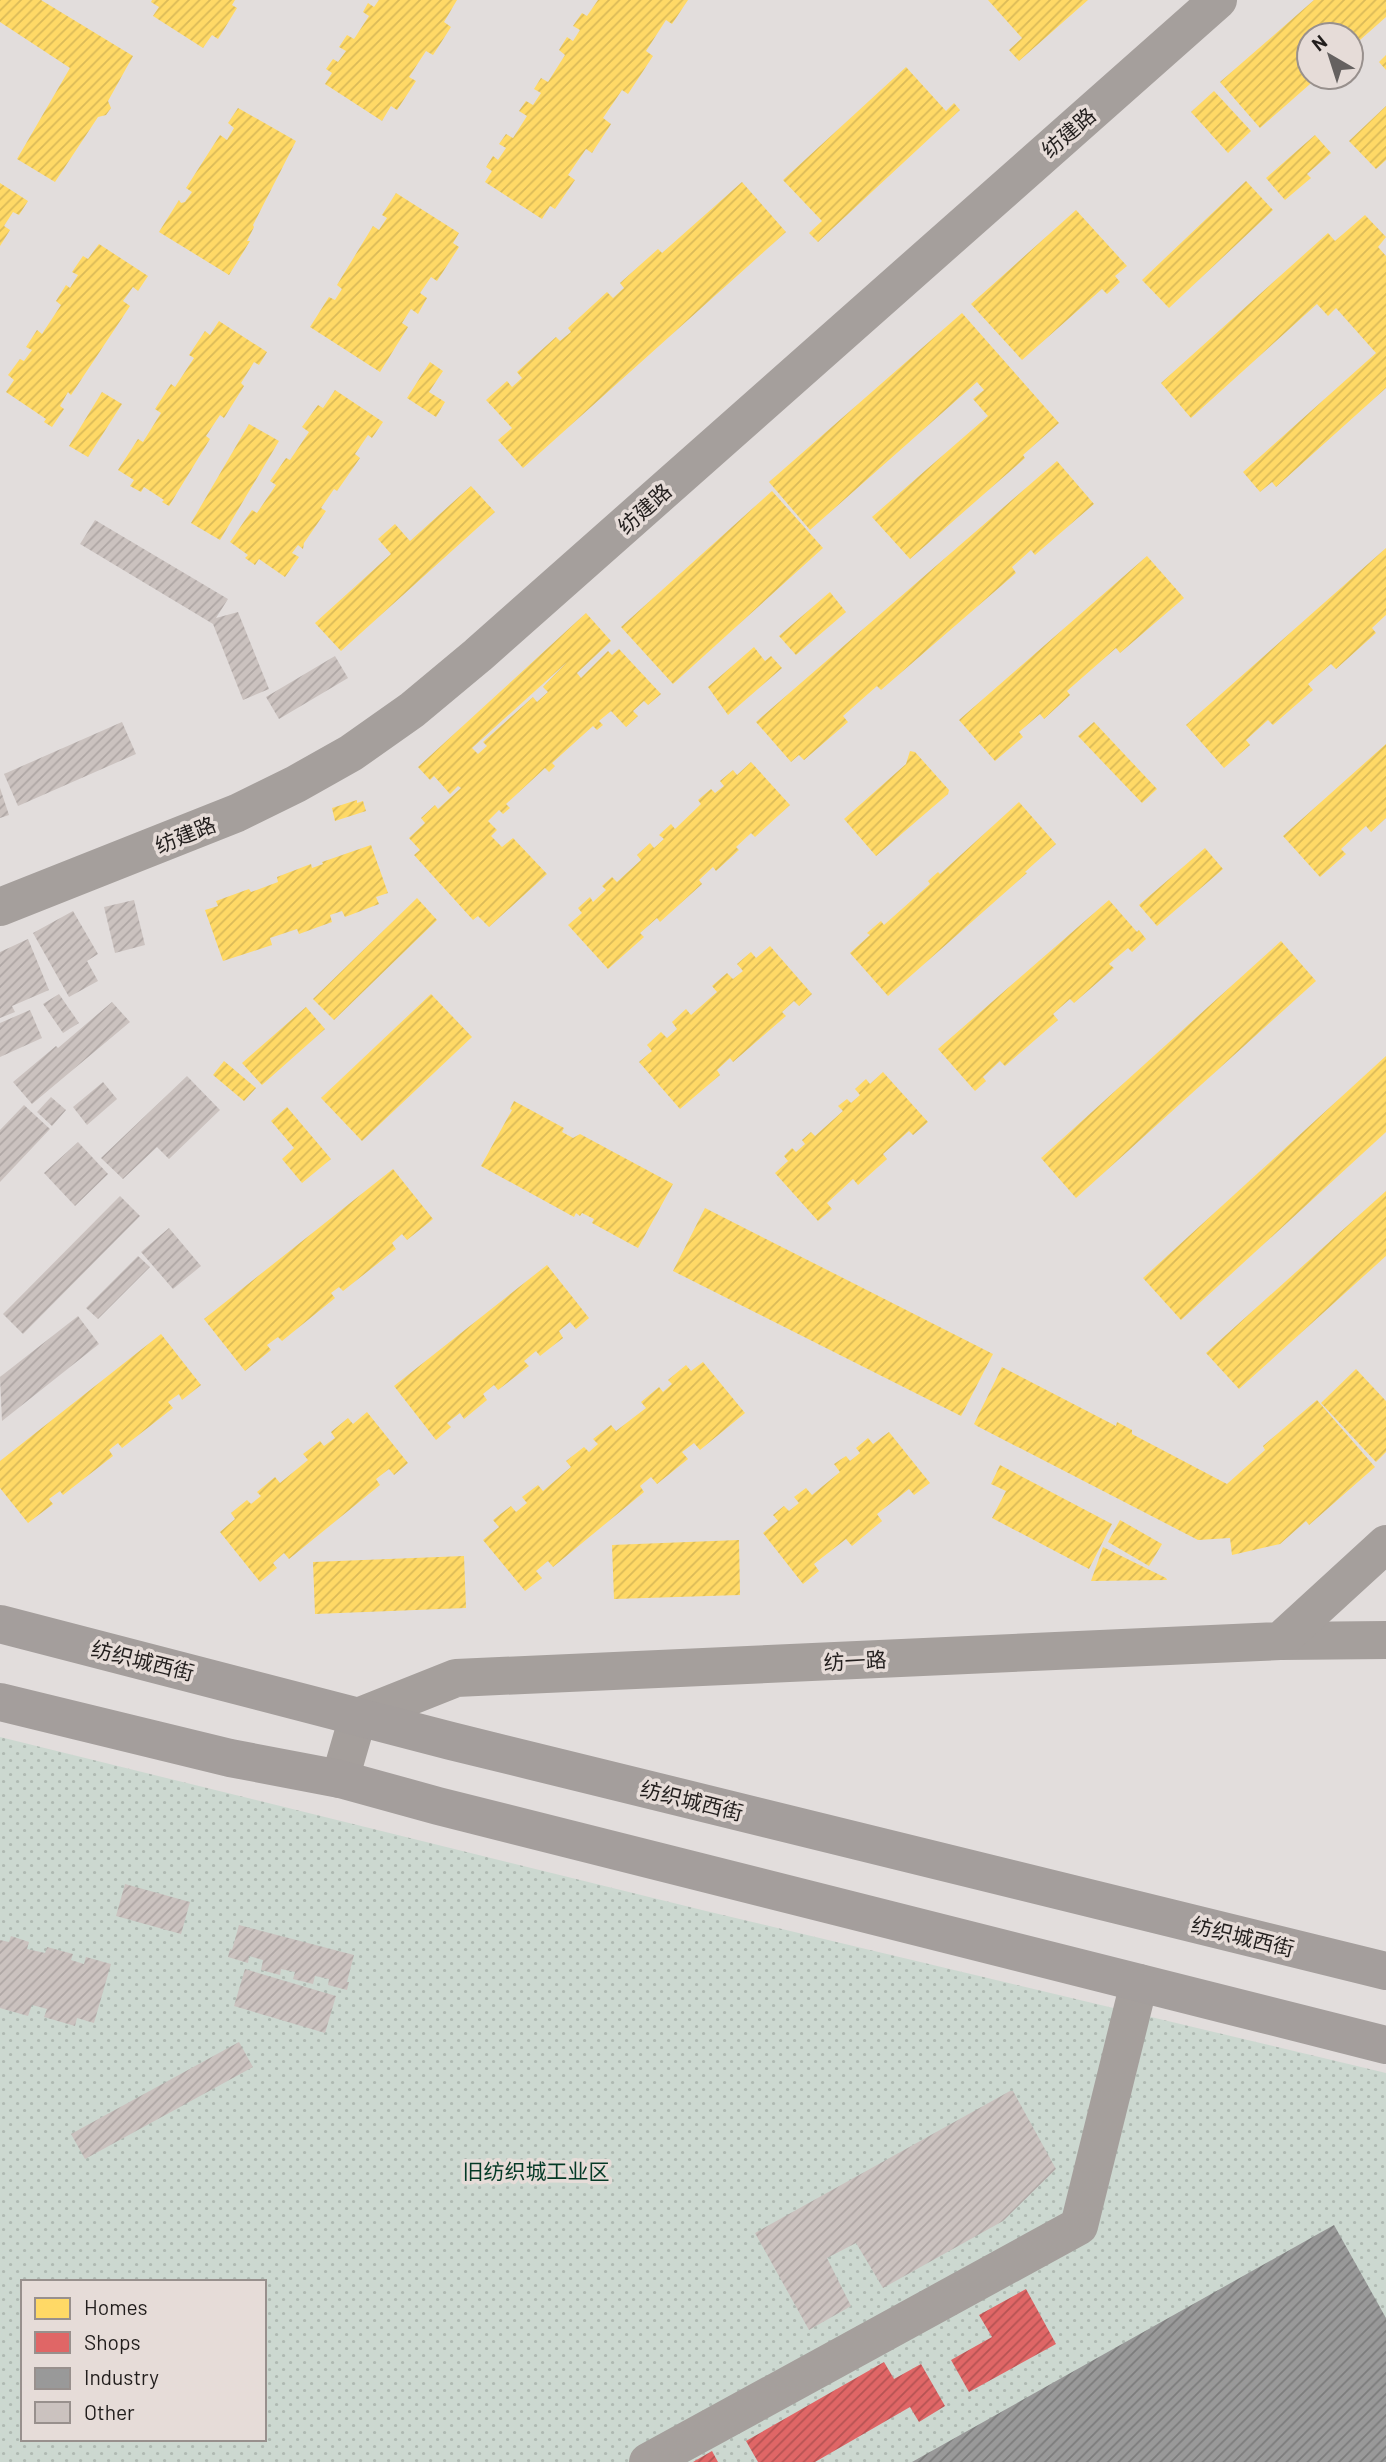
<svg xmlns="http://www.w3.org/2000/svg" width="1386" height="2462" font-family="Barlow,'Noto Sans SC',sans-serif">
	<defs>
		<pattern id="park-dots" width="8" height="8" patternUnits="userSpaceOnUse" patternTransform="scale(1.75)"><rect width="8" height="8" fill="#ccd8d0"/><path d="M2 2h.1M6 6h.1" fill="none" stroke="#afb9b2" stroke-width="1.8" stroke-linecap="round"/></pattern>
		<pattern id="homes-hatch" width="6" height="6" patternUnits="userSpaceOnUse" patternTransform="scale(1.75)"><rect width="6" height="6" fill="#ffd966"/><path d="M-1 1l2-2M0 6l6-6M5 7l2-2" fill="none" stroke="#daba58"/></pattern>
		<pattern id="shops-hatch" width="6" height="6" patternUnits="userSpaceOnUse" patternTransform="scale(1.75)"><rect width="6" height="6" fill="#e06666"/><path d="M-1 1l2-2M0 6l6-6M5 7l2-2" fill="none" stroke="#b55353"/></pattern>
		<pattern id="industry-hatch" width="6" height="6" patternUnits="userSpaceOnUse" patternTransform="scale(1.75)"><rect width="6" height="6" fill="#999"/><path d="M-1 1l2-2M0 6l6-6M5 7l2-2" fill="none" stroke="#7c7c7c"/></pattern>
		<pattern id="building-hatch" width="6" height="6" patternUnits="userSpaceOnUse" patternTransform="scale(1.75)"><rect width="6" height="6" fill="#cbc2bf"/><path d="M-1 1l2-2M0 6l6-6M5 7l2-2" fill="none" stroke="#aea6a4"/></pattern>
	</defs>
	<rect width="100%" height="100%" fill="#e2dddc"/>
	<path fill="url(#park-dots)" fill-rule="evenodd" d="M 0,1737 L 706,1911 L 1386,2073 L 1386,2462 L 0,2462 ZM 23,2282 L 264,2282 L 264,2439 L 23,2439 Z"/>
	<g fill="url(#homes-hatch)" fill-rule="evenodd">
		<path d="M 0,0 L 41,0 L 133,56 L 108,101 L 111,108 L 106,115 L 98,117 L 55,182 L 17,159 L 70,68 L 0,22 Z"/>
		<path d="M 152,0 L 235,0 L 232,5 L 237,8 L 218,39 L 212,35 L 203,48 L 153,16 L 159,7 L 151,2 Z"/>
		<path d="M 379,0 L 457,0 L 444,22 L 451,27 L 433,55 L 426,51 L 409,77 L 416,81 L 397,110 L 391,106 L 382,121 L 325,84 L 332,73 L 326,69 L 333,59 L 338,62 L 346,51 L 339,47 L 347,35 L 354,39 L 369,16 L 363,12 L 368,3 L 374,7 Z"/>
		<path d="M 598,0 L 688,0 L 672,24 L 666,20 L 646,51 L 653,56 L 628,94 L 622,90 L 603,118 L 611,124 L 592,153 L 586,149 L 568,175 L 575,180 L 555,209 L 550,206 L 542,219 L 485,182 L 492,171 L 486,167 L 493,156 L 498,160 L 506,148 L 499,144 L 506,134 L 513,138 L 527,116 L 519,111 L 526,101 L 533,105 L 541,93 L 534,89 L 541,78 L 548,82 L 565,55 L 559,50 L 567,37 L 573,41 L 580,30 L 573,26 L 582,13 L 587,16 Z"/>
		<path d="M 988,0 L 1088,0 L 1019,61 L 1009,50 L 1022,38 Z"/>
		<path d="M 1314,0 L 1386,0 L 1386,17 L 1351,48 L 1351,35 L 1309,35 L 1309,77 L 1318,77 L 1260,128 L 1220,82 Z"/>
		<path d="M 1386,55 L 1386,70 L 1379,62 Z"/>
		<path d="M 906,67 L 946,111 L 954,103 L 960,110 L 818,242 L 809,233 L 822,221 L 783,180 Z"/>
		<path d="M 1214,91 L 1251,131 L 1228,153 L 1191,112 Z"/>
		<path d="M 1386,106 L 1386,160 L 1376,169 L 1349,141 Z"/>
		<path d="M 238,108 L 296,141 L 253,225 L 254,227 L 247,241 L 250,241 L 229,275 L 159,232 L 179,200 L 181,203 L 185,202 L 192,192 L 186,188 L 220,135 L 227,140 L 234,128 L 228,123 Z"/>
		<path d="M 1315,135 L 1331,153 L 1307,174 L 1311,178 L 1285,200 L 1266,178 Z"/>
		<path d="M 1246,181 L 1273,210 L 1169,308 L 1142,280 Z"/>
		<path d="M 742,182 L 786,232 L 523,468 L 498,440 L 512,428 L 486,400 L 507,381 L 512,387 L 522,378 L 517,372 L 556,337 L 560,341 L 571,332 L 568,328 L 607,292 L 613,298 L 624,288 L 620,283 L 658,249 L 662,253 Z"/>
		<path d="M 0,183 L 28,201 L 19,215 L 13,212 L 4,226 L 10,230 L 0,246 Z"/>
		<path d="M 396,193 L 459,233 L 453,243 L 459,247 L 437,281 L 431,277 L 420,293 L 427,298 L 418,314 L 411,309 L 402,323 L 408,327 L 380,372 L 310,327 L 329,297 L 335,300 L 342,289 L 337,285 L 373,226 L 379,230 L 387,218 L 382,215 Z"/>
		<path d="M 1076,210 L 1127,266 L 1115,276 L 1120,282 L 1107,294 L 1102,289 L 1022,360 L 971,304 Z"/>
		<path d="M 1365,215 L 1386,237 L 1378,247 L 1386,256 L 1386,388 L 1276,487 L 1272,482 L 1260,492 L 1243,472 L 1376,353 L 1336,308 L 1328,316 L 1317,304 L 1191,418 L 1161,383 L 1328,233 L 1335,241 Z"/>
		<path d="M 99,244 L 148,276 L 138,291 L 133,287 L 123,301 L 130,306 L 71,395 L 68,392 L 60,406 L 64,409 L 52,427 L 44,422 L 46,419 L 6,392 L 14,380 L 8,375 L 20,359 L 24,361 L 32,350 L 26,347 L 37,330 L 42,334 L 61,305 L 56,301 L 66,285 L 70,288 L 78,275 L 72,272 L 83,256 L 88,259 Z"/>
		<path d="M 962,313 L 1059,423 L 1023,455 L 1025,458 L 910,559 L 872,517 L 988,416 L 973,399 L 984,390 L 977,382 L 810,530 L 769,482 Z"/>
		<path d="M 219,321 L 267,352 L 259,365 L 254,362 L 241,383 L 244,386 L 224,418 L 220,415 L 206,436 L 210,439 L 169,506 L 162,502 L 164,500 L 144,487 L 141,492 L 130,486 L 134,480 L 118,470 L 138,439 L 143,442 L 161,413 L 155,409 L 171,384 L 175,387 L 194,358 L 189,355 L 205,331 L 210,335 Z"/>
		<path d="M 430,362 L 443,371 L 429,392 L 445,402 L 436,417 L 407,398 Z"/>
		<path d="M 335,390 L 383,422 L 372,438 L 368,435 L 355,454 L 360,458 L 337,491 L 334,489 L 321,508 L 326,511 L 304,543 L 303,549 L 298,545 L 292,553 L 299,557 L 285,577 L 259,559 L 255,565 L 245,558 L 248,555 L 230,542 L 252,510 L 257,513 L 276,485 L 270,481 L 286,458 L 290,460 L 309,432 L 302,427 L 318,405 L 323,408 Z"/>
		<path d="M 102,392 L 122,404 L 88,457 L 69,446 Z"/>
		<path d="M 249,424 L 279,441 L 220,540 L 191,523 Z"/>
		<path d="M 1057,461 L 1094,504 L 1035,555 L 1031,550 L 1012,567 L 1016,573 L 881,690 L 877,686 L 843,716 L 848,722 L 804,760 L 799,755 L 791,762 L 756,722 Z"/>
		<path d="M 471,486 L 495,512 L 341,651 L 315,623 L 391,554 L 378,539 L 395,524 L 410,541 Z"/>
		<path d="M 772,491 L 823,548 L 673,684 L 621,627 Z"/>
		<path d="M 1386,548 L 1386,615 L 1372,628 L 1376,633 L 1336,669 L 1331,664 L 1308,684 L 1313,690 L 1273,725 L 1268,720 L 1246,740 L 1250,745 L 1224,768 L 1186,725 Z"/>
		<path d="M 1147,556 L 1184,598 L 1120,653 L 1116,648 L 1067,691 L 1070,695 L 1044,719 L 1040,714 L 1019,732 L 1023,737 L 995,761 L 959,720 Z"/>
		<path d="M 830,592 L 846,612 L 796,655 L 779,636 Z"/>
		<path d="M 586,613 L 611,641 L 577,673 L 581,678 L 608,651 L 612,655 L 619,649 L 661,694 L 648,705 L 644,701 L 633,711 L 638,716 L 626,727 L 611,711 L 599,721 L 603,725 L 597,730 L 593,726 L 552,763 L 555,766 L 549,772 L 545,768 L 506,804 L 510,808 L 503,814 L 499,810 L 488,821 L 497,830 L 491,836 L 502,847 L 513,838 L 547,874 L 489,927 L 478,916 L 473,920 L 414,855 L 420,850 L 409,838 L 425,823 L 421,818 L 435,805 L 438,809 L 461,788 L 458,786 L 450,794 L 434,776 L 430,780 L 418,767 ZM 567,662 L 543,687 L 548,692 L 537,702 L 533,697 L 483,742 L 487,746 L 478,754 L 472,748 Z"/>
		<path d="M 754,647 L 765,661 L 771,656 L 782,668 L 728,715 L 708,687 Z"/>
		<path d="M 1094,722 L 1157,789 L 1142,803 L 1078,736 Z"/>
		<path d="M 1386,744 L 1386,818 L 1371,832 L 1366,826 L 1341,849 L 1346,854 L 1320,877 L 1283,836 Z"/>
		<path d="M 910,751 L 915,752 L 949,790 L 948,794 L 876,856 L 844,819 L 906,764 Z"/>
		<path d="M 751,762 L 790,805 L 755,837 L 751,833 L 736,847 L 739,850 L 716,871 L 713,867 L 699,880 L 702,884 L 660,922 L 657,918 L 640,933 L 644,937 L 608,969 L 568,925 L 582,913 L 578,908 L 590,897 L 593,902 L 606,890 L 602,886 L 612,877 L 617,882 L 641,860 L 637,855 L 650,843 L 654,848 L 664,839 L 659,835 L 671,824 L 675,829 L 701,804 L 698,800 L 711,789 L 715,793 L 724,786 L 720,781 L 733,770 L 737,775 Z"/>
		<path d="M 357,800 L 357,803 L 363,801 L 366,811 L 335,821 L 332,808 Z"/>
		<path d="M 1019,802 L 1056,844 L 1025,872 L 1027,873 L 888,996 L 850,953 L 870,935 L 867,933 L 881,921 L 884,925 L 930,884 L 928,881 L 938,872 L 940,874 Z"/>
		<path d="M 371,845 L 388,893 L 376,897 L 379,904 L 345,917 L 342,911 L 330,915 L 332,922 L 299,934 L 297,929 L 270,938 L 272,945 L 223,961 L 205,910 L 218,906 L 216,901 L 249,889 L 251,892 L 278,882 L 277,877 L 311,864 L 312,868 L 323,864 L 322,862 Z"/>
		<path d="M 1205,848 L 1223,869 L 1157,926 L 1139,905 Z"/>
		<path d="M 417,898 L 437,920 L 334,1020 L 313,999 Z"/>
		<path d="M 1109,900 L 1137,932 L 1139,930 L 1146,939 L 1132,952 L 1128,948 L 1109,964 L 1114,968 L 1074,1003 L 1070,999 L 1053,1014 L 1058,1020 L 1005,1066 L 1000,1061 L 983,1077 L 986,1081 L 975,1091 L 938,1049 Z"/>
		<path d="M 1281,941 L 1316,981 L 1076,1198 L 1041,1158 Z"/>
		<path d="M 770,946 L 812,994 L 799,1006 L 794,1001 L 782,1012 L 786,1016 L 733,1062 L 730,1058 L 717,1070 L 720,1075 L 680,1109 L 639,1062 L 652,1051 L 647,1045 L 661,1032 L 667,1038 L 677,1029 L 672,1022 L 686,1009 L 691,1015 L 717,992 L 712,986 L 727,973 L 733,979 L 743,971 L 737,964 L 751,952 L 756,958 Z"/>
		<path d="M 431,994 L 472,1037 L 362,1141 L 321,1098 Z"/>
		<path d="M 306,1007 L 325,1029 L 262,1085 L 242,1063 Z"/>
		<path d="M 1386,1056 L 1386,1132 L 1181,1320 L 1143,1278 Z"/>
		<path d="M 224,1061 L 256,1088 L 244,1101 L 213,1075 Z"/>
		<path d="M 883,1072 L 928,1122 L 913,1135 L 909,1131 L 883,1154 L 887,1159 L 858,1185 L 853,1179 L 827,1203 L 832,1209 L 818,1221 L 775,1173 L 788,1161 L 784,1156 L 792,1148 L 796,1152 L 805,1144 L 802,1140 L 811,1132 L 815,1136 L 843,1111 L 838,1106 L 847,1099 L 851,1103 L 860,1095 L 855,1089 L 866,1079 L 870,1084 Z"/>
		<path d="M 514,1101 L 564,1128 L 562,1132 L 573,1138 L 580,1134 L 673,1184 L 638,1248 L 592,1223 L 594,1219 L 582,1213 L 580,1216 L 576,1213 L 574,1217 L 481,1166 L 512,1110 L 510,1109 Z"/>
		<path d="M 287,1107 L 331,1159 L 302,1183 L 282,1159 L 294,1148 L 271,1121 Z"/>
		<path d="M 393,1169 L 433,1219 L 407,1240 L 402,1234 L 392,1243 L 396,1249 L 343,1291 L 339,1287 L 331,1293 L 335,1298 L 282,1341 L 278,1337 L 267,1345 L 271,1350 L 245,1371 L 204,1319 Z"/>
		<path d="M 1386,1191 L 1386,1256 L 1239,1389 L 1206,1353 Z"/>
		<path d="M 705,1208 L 993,1354 L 961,1416 L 673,1271 Z"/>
		<path d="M 547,1265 L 589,1318 L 576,1329 L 570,1322 L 559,1331 L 563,1338 L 540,1356 L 536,1351 L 524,1361 L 529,1366 L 498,1390 L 494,1385 L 483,1394 L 487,1400 L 464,1419 L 460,1413 L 447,1423 L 451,1427 L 436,1440 L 394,1386 Z"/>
		<path d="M 161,1334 L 201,1385 L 182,1400 L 179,1394 L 168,1402 L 173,1408 L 122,1448 L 118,1443 L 109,1450 L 113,1456 L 63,1495 L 60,1491 L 49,1499 L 53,1504 L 28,1523 L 0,1488 L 0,1461 Z"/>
		<path d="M 703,1362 L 745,1413 L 700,1450 L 694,1443 L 682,1452 L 688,1459 L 657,1484 L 651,1477 L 640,1486 L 644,1492 L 553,1567 L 548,1561 L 536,1571 L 542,1578 L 525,1591 L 483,1540 L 499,1527 L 493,1520 L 511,1506 L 516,1512 L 527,1503 L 522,1497 L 538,1485 L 543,1491 L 571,1467 L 566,1461 L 584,1447 L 589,1452 L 598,1444 L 593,1439 L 611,1425 L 616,1431 L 646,1408 L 641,1402 L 659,1387 L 663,1392 L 672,1384 L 668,1380 L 686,1365 L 691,1371 Z"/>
		<path d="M 1002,1367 L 1116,1426 L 1117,1422 L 1132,1430 L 1132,1434 L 1227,1484 L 1265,1450 L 1263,1446 L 1317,1400 L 1375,1467 L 1309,1525 L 1306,1521 L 1280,1544 L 1232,1555 L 1230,1538 L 1198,1540 L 977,1426 L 974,1424 Z"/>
		<path d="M 1356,1369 L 1386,1401 L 1386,1452 L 1376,1462 L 1321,1403 Z"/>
		<path d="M 367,1412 L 408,1463 L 394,1475 L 389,1469 L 376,1479 L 380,1485 L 289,1559 L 284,1553 L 273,1563 L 277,1568 L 260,1582 L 220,1532 L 235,1519 L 231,1513 L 247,1500 L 251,1504 L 261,1496 L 257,1492 L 275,1477 L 280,1483 L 308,1460 L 303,1454 L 320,1441 L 324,1446 L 335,1438 L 331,1432 L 348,1418 L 353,1424 Z"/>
		<path d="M 889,1432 L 930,1483 L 914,1495 L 909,1489 L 877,1514 L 882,1521 L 852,1546 L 846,1539 L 814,1564 L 819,1571 L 803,1584 L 763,1533 L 778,1521 L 773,1515 L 784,1506 L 789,1511 L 799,1503 L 794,1497 L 806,1488 L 812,1495 L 840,1472 L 834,1464 L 846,1456 L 850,1461 L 860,1453 L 856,1448 L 868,1438 L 873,1444 Z"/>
		<path d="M 1000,1465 L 1112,1524 L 1089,1569 L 992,1518 L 1006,1491 L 991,1484 Z"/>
		<path d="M 1120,1520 L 1162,1544 L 1149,1566 L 1108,1542 Z"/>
		<path d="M 739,1540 L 740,1595 L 614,1599 L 612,1545 Z"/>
		<path d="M 1103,1547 L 1166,1578 L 1167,1580 L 1091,1581 Z"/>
		<path d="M 464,1556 L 466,1608 L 315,1614 L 313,1562 Z"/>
	</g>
	<g fill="url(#shops-hatch)">
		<path d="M 1026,2289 L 1056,2344 L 969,2392 L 951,2360 L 992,2337 L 979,2315 Z"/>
		<path d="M 884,2362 L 894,2379 L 921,2364 L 945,2406 L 919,2422 L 910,2407 L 815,2462 L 758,2462 L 746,2441 Z"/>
		<path d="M 712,2451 L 718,2462 L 693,2462 Z"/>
	</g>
	<path fill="url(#industry-hatch)" d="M 1334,2225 L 1386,2318 L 1386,2462 L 912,2462 Z"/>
	<g fill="url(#building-hatch)">
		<path d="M 95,520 L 228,599 L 216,618 L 238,612 L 269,689 L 243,700 L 213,624 L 80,544 Z"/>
		<path d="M 335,656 L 348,678 L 279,719 L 266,697 Z"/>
		<path d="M 122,722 L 136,754 L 18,806 L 4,774 Z"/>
		<path d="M 0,788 L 9,815 L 0,818 Z"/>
		<path d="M 134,900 L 145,945 L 115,953 L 104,907 Z"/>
		<path d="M 73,911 L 98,954 L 87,961 L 98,981 L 69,997 L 33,933 Z"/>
		<path d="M 28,939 L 49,990 L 12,1006 L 15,1012 L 0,1018 L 0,952 Z"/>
		<path d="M 59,994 L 79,1023 L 63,1033 L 43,1004 Z"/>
		<path d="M 112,1002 L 130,1022 L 32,1104 L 13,1082 L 56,1046 L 58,1048 Z"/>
		<path d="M 30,1010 L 42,1038 L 0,1057 L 0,1023 Z"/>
		<path d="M 187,1076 L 220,1110 L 169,1159 L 157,1147 L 123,1179 L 101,1158 Z"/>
		<path d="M 103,1082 L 117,1099 L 87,1125 L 73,1107 Z"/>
		<path d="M 51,1097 L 66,1110 L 52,1126 L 37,1112 Z"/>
		<path d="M 24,1105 L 50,1129 L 0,1182 L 0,1130 Z"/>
		<path d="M 78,1142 L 108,1174 L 75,1206 L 44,1173 Z"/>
		<path d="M 120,1196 L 140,1216 L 23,1334 L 3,1314 Z"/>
		<path d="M 169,1228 L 201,1266 L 173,1289 L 141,1252 Z"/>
		<path d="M 138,1256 L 150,1267 L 98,1319 L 86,1308 Z"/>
		<path d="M 78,1316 L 99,1344 L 2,1421 L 0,1377 Z"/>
		<path d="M 125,1884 L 190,1902 L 181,1934 L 116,1916 Z"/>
		<path d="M 239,1925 L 354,1955 L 347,1982 L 349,1982 L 347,1990 L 328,1985 L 329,1979 L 315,1976 L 313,1984 L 293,1979 L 295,1972 L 281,1969 L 280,1975 L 261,1970 L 263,1960 L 249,1956 L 248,1963 L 228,1957 L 230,1949 L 232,1950 Z"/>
		<path d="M 11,1936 L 29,1942 L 27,1949 L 45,1953 L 47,1947 L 73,1954 L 71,1960 L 84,1964 L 86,1957 L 111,1964 L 94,2023 L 77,2018 L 75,2026 L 44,2017 L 47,2009 L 32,2005 L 28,2016 L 0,2008 L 0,1940 L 9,1942 Z"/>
		<path d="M 245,1969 L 336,1996 L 325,2033 L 234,2006 Z"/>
		<path d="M 239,2042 L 253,2067 L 85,2159 L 71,2134 Z"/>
		<path d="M 1010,2091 L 1013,2091 L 1056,2169 L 1003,2221 L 883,2288 L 856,2243 L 827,2258 L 851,2306 L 809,2330 L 755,2233 Z"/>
	</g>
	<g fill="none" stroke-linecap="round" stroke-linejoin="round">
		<path stroke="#a59f9c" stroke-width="38" d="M 648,2462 L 1079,2226 L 1139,1983"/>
		<g stroke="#a59f9c" stroke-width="38">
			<path d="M 0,907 L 237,813 L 296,784 L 351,753 L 412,710 L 478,655 L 1218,0"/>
			<path d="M 1280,1641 L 1386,1640"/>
			<path d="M 340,1779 L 358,1717 L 456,1678 L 1280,1641 L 1386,1544"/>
		</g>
		<g stroke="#a49e9c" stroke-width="38">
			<path d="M 0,1624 L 451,1741 L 1386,1971"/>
			<path d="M 0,1702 L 230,1758 L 340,1779 L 438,1806 L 1386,2045"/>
		</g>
	</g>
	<g text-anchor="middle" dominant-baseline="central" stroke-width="7" stroke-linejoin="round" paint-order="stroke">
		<g font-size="21" fill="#221e1d" stroke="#e6dcd8">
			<text transform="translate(1068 132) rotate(-41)">纺建路</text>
			<text transform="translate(644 508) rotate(-42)">纺建路</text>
			<text transform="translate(185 834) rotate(-22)">纺建路</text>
			<text transform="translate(143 1660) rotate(14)">纺织城西街</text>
			<text transform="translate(855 1660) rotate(-3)">纺一路</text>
			<text transform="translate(692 1800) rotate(14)">纺织城西街</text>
			<text transform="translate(1243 1936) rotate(14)">纺织城西街</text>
		</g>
		<g font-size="21" fill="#043926" stroke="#e6dcd8">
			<text x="536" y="2170">旧纺织城工业区</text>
		</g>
	</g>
	<rect x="21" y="2280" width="245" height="161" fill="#e6dcd8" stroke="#98908d" stroke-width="2"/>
	<rect x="35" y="2298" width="35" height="21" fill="#ffd966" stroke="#98908d" stroke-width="2"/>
	<text x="84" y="2315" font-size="21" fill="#221e1d">Homes</text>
	<rect x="35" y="2332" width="35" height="21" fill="#e06666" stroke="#98908d" stroke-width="2"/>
	<text x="84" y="2350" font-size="21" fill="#221e1d">Shops</text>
	<rect x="35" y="2368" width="35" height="21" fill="#999999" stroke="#98908d" stroke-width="2"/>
	<text x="84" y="2385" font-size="21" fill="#221e1d">Industry</text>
	<rect x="35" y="2402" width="35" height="21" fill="#cbc2bf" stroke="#98908d" stroke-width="2"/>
	<text x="84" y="2420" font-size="21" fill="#221e1d">Other</text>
	<g transform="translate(1330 56) rotate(321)"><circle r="33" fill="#e6dcd8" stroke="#98908d" stroke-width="2"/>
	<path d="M0-5L12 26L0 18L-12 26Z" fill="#656160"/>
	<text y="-10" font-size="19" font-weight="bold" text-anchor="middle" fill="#221e1d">N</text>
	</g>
</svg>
